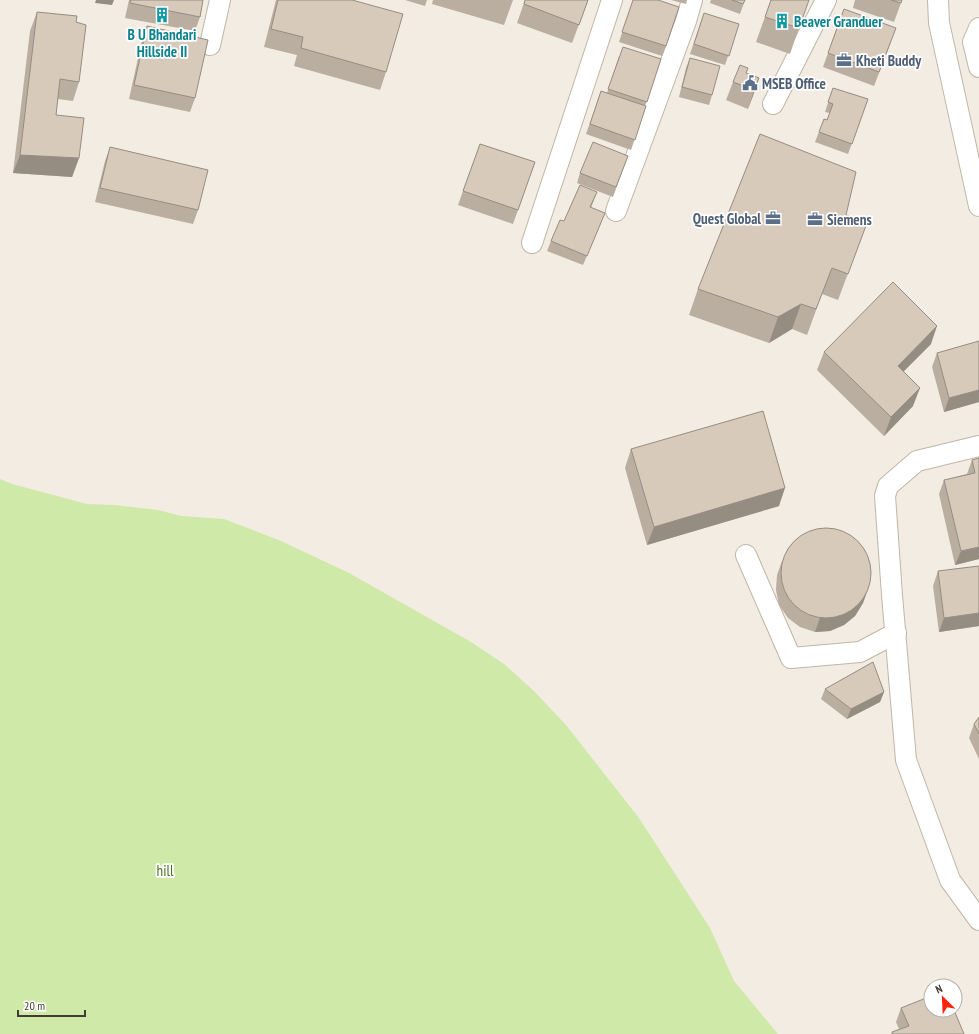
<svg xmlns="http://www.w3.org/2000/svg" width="979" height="1034" font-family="'PT Sans Narrow',sans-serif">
	<rect width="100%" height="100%" fill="#f2ece2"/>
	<path fill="#cfe9a8" d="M 0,479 L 12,484 L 87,504 L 114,505 L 158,510 L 181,516 L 224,519 L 281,541 L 349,573 L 471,642 L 504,664 L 534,691 L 566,725 L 639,818 L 710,928 L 734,981 L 778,1034 L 0,1034 Z"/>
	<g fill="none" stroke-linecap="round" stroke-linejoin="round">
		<g stroke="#c0b6a7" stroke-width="22">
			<g id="street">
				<path d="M 938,0 L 939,23 L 979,206"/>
				<path d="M 979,28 L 973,42 L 979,67"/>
				<path d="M 210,45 L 220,0"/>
				<path d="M 773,104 L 826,0"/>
				<path d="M 616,211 L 686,21 L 692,0"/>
				<path d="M 532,243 L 612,0"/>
				<path d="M 979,446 L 917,461 L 888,486 L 885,496 L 892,595 L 906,760 L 950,880 L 979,920"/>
				<path d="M 746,555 L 791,658 L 860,652 L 896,633"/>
			</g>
		</g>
		<use href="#street" stroke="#fff" stroke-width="20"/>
	</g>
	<g fill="#b9aea0">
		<path d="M 129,0 L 203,0 L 200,17 L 195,31 L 125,18 Z"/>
		<path d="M 276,0 L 352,0 L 386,72 L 380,90 L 294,66 L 297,55 L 264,47 Z"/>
		<path d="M 405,0 L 427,0 L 425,6 Z"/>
		<path d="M 433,0 L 513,0 L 504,25 L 432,4 Z"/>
		<path d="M 525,0 L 588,0 L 572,43 L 517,23 Z"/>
		<path d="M 633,0 L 666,46 L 662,56 L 619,42 Z"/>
		<path d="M 671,0 L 687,0 L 686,4 Z"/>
		<path d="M 711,0 L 745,0 L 740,14 L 710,3 Z"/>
		<path d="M 771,0 L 799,28 L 790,54 L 756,42 Z"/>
		<path d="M 855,0 L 902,0 L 894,22 L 853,8 Z"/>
		<path d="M 844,9 L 891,42 L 874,86 L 823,67 Z"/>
		<path d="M 37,12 L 76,22 L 79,82 L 73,101 L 58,99 L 56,115 L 79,158 L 72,177 L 13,173 L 30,31 Z"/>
		<path d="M 704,13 L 739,24 L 725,65 L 690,54 Z"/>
		<path d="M 147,26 L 195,98 L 190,112 L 129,99 L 142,40 Z"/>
		<path d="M 619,56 L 661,59 L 645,106 L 646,106 L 631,150 L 586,134 L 601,91 L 607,93 Z"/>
		<path d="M 690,58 L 712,95 L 709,105 L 679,97 L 686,68 Z"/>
		<path d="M 746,73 L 759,78 L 748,109 L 726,100 L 733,82 Z"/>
		<path d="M 833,88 L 868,99 L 848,154 L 815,142 L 824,119 L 827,120 L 830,113 L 825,112 Z"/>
		<path d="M 480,144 L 535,162 L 513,224 L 458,205 Z"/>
		<path d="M 110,147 L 198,210 L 193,224 L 95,202 L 105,161 Z"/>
		<path d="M 628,156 L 613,197 L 577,183 L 580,173 Z"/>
		<path d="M 597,192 L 591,208 L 601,223 L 583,265 L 547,251 L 551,241 L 564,221 Z"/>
		<path d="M 846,215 L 867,223 L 838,300 L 822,294 L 807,335 L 792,329 L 769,343 L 689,315 L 698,289 Z"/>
		<path d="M 979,341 L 979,402 L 944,412 L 932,367 L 937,353 Z"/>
		<path d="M 931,344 L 904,371 L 913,406 L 884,436 L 817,370 L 824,352 Z"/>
		<path d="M 631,449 L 779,506 L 647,545 L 625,468 Z"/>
		<path d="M 979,458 L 979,559 L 955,565 L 939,494 L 944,480 L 967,474 L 972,460 Z"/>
		<path d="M 782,561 L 868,589 L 863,603 L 855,616 L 844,625 L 830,631 L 815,632 L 800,627 L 788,618 L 779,605 L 776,590 L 777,575 Z"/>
		<path d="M 979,566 L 979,626 L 939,632 L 933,586 L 938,571 Z"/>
		<path d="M 825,689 L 884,692 L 880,702 L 847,719 L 821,699 Z"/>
		<path d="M 979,717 L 979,759 L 969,738 L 974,724 Z"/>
		<path d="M 901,1008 L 964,1034 L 891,1034 L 892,1032 L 899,1029 L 896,1022 Z"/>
	</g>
	<g fill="#968d82">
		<path d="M 96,0 L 114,0 L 112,5 L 95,3 Z"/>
		<path d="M 759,78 L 753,96 L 748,109 L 754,90 Z"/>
		<path d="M 20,155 L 79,158 L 72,177 L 13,173 Z"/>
		<path d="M 801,304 L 792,329 L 769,343 L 778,317 Z"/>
		<path d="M 937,326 L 931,344 L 891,384 L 898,366 Z"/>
		<path d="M 920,388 L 913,406 L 884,436 L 891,417 Z"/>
		<path d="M 979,390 L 979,402 L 944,412 L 949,398 Z"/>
		<path d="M 785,488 L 779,506 L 647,545 L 654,527 Z"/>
		<path d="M 979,547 L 979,559 L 955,565 L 961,551 Z"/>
		<path d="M 868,589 L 863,603 L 855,616 L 844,625 L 830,631 L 815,632 L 820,618 Z"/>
		<path d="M 979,613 L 979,626 L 939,632 L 944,618 Z"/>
		<path d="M 884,692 L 880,702 L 847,719 L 851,709 Z"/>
	</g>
	<g fill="#d7caba" stroke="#968d82">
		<path d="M 131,0 L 203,0 L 200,17 L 130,3 Z"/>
		<path d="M 278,0 L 352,0 L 403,14 L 386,72 L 301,48 L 303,37 L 271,29 Z"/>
		<path d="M 525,0 L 588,0 L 579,25 L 524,4 Z"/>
		<path d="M 633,0 L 658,0 L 679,7 L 666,46 L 622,32 Z"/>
		<path d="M 732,0 L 745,0 L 743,4 Z"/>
		<path d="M 771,0 L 809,0 L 799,28 L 765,17 Z"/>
		<path d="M 891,0 L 902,0 L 901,3 Z"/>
		<path d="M 844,9 L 896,28 L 879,72 L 828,53 Z"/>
		<path d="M 37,12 L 77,16 L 76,22 L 86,25 L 79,82 L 60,79 L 56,115 L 84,118 L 79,158 L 20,155 Z"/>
		<path d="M 704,13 L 739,24 L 729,56 L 694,44 Z"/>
		<path d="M 147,26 L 208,40 L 195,98 L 134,85 Z"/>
		<path d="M 623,47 L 661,59 L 647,102 L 608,89 Z"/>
		<path d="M 690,58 L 720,66 L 712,95 L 682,87 Z"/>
		<path d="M 740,65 L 748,68 L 746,73 L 759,78 L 754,90 L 733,82 Z"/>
		<path d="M 833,88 L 868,99 L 852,144 L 819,132 L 824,119 L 827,120 L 833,104 L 828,102 Z"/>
		<path d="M 601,91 L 646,106 L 635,140 L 590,124 Z"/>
		<path d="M 760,134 L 856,172 L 846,215 L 867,223 L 848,274 L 832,268 L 816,309 L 801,304 L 778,317 L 698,289 Z"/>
		<path d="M 593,142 L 628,156 L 616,187 L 580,173 Z"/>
		<path d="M 480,144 L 535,162 L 518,210 L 463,191 Z"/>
		<path d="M 110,147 L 208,170 L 198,210 L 100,188 Z"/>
		<path d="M 580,185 L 597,192 L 590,207 L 605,213 L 587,256 L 551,241 L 560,220 L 564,221 Z"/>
		<path d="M 893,282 L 937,326 L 898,366 L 920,388 L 891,417 L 824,352 Z"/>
		<path d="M 979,341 L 979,390 L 949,398 L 937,353 Z"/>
		<path d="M 763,411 L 785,488 L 654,527 L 631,449 Z"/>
		<path d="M 979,458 L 979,547 L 961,551 L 944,480 L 975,473 L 972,460 Z"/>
		<circle cx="826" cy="573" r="45"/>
		<path d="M 979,566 L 979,613 L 944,618 L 938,571 Z"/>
		<path d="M 873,662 L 884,692 L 851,709 L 825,689 Z"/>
		<path d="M 979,717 L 979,734 L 974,724 Z"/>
		<path d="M 931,996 L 931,1010 L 954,1010 L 964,1034 L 893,1034 L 892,1032 L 909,1026 L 901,1008 Z"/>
	</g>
	<defs>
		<g id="building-bare" transform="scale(1.2)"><path d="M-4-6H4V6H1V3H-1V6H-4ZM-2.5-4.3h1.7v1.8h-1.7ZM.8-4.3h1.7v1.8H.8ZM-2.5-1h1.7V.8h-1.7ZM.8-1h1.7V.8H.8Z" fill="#0f9aa8" stroke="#fff" stroke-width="2.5" paint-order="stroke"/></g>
		<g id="office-bare" transform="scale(1.2)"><path d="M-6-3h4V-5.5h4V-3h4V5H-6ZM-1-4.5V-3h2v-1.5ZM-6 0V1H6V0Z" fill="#5c6f8a" stroke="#fff" stroke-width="2.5" paint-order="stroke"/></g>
		<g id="civic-bare" transform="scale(1.2)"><path d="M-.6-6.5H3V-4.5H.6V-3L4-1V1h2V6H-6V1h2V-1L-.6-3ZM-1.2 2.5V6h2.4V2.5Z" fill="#5c6f8a" stroke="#fff" stroke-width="2.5" paint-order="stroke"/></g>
	</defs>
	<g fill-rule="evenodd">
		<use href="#building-bare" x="162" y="15"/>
		<use href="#building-bare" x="782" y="21"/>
		<use href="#office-bare" x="844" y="60"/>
		<use href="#civic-bare" x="750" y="83"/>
		<use href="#office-bare" x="773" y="218"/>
		<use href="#office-bare" x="815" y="219"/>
	</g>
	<g text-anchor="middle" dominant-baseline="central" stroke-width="3.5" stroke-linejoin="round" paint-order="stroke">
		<g font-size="15" font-weight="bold" fill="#0d838f" stroke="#fff" text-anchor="start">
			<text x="794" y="21">Beaver Granduer</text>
			<text x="162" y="34" text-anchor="middle">B U Bhandari<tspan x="162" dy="17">Hillside II</tspan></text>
		</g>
		<g font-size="15" font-weight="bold" fill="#4e5e75" stroke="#fff" text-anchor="start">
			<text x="856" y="60">Kheti Buddy</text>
			<text x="762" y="83">MSEB Office</text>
			<text x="761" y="218" text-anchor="end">Quest Global</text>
			<text x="827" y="219">Siemens</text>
		</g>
		<g font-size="15" fill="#487624" stroke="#fff">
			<text x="165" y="870">hill</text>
		</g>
	</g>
	<g transform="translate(943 998) rotate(336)"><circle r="19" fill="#ffffff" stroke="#b4b1ad"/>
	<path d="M0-3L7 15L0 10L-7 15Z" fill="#ff220c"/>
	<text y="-6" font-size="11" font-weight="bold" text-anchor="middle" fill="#433c32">N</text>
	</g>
	<path d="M18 1010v6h67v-6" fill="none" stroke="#433c32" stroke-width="2"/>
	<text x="24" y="1010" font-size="12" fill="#433c32" stroke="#ffffff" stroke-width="3" paint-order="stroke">20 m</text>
</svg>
